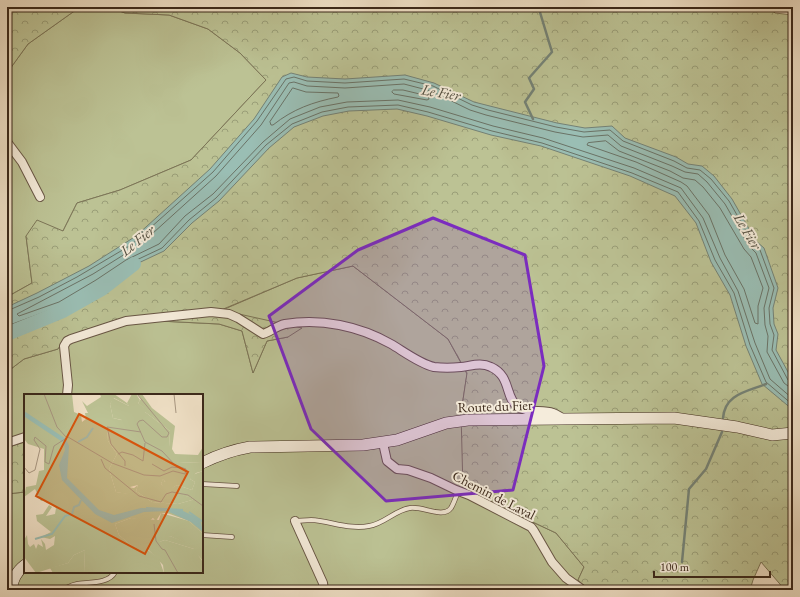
<svg xmlns="http://www.w3.org/2000/svg" width="800" height="597" font-family="'EB Garamond',serif">
	<defs>
		<pattern id="forest-crowns" width="20" height="18" patternUnits="userSpaceOnUse"><rect width="20" height="18" fill="#bcc294"/><path d="M2 6a3 3 0 1 1 6 0M12 15a3 3 0 1 1 6 0" fill="none" stroke="#9a9e78"/></pattern>
	</defs>
	<rect width="100%" height="100%" fill="#f0e1c7"/>
	<filter id="stains"><feTurbulence type="fractalNoise" baseFrequency=".005" numOctaves="4"/><feColorMatrix values="0 0 0 0 .2 0 0 0 0 .09 0 0 0 0 .02 0 0 0 .5 -.17"/></filter>
	<radialGradient id="worn" r=".72"><stop offset=".6" stop-color="#630" stop-opacity="0"/><stop offset="1" stop-color="#630" stop-opacity=".3"/></radialGradient>
	<g fill="#bcc294" stroke="#7c7557">
		<path d="M 80,7 L 109,7 L 125,13 L 169,15 L 208,29 L 240,53 L 266,80 L 191,160 L 120,190 L 77,203 L 63,231 L 26,236 L 32,283 L 7,297 L 7,73 L 28,44 Z"/>
		<path d="M 353,266 L 448,339 L 467,374 L 461,413 L 496,505 L 556,533 L 584,567 L 578,580 L 589,590 L 7,590 L 7,494 L 25,492 L 25,572 L 202,572 L 202,395 L 25,395 L 25,442 L 7,447 L 7,372 L 24,359 L 58,349 L 65,337 L 119,319 L 219,324 L 242,331 L 253,373 L 267,341 L 288,337 L 220,311 L 297,278 Z"/>
	</g>
	<g fill="url(#forest-crowns)" stroke="#7c7557">
		<path d="M 7,7 L 80,7 L 28,44 L 7,73 Z"/>
		<path d="M 109,7 L 769,7 L 775,13 L 793,15 L 793,590 L 785,590 L 761,562 L 753,580 L 750,590 L 589,590 L 578,580 L 584,567 L 556,533 L 463,489 L 461,413 L 467,373 L 448,339 L 353,266 L 297,278 L 221,310 L 302,328 L 288,337 L 267,341 L 253,373 L 242,331 L 219,324 L 119,319 L 65,337 L 58,349 L 24,359 L 7,372 L 7,297 L 32,283 L 26,236 L 37,220 L 63,231 L 77,203 L 120,190 L 191,160 L 266,80 L 240,53 L 208,29 L 169,15 L 125,13 Z"/>
		<path d="M 25,442 L 25,492 L 7,494 L 7,447 Z"/>
	</g>
	<path fill="#9abeb4" stroke="#748276" d="M 291,73 L 307,77 L 345,79 L 405,75 L 434,83 L 474,102 L 557,123 L 585,128 L 612,126 L 625,138 L 676,157 L 688,164 L 702,166 L 714,176 L 732,199 L 756,241 L 764,248 L 778,288 L 773,308 L 774,324 L 778,334 L 776,350 L 793,381 L 793,410 L 762,384 L 746,346 L 730,295 L 711,262 L 696,223 L 675,196 L 630,176 L 541,146 L 491,135 L 427,116 L 397,109 L 349,111 L 323,116 L 294,127 L 269,148 L 219,201 L 192,223 L 164,251 L 130,267 L 101,288 L 63,310 L 7,331 L 7,307 L 37,293 L 89,266 L 136,236 L 210,169 L 254,119 L 282,77 Z"/>
	<g fill="none" stroke-linecap="round" stroke-linejoin="round">
		<g stroke="#6a7367" stroke-width="1">
			<path d="M 293,88 L 306,92 L 338,93 L 339,96 L 338,97 C 313,102 293,109 273,125 L 271,125 L 270,122 Z"/>
			<path d="M 394,90 L 403,90 L 428,96 L 429,99 L 427,100 L 394,94 L 392,92 Z"/>
			<path d="M 606,141 L 619,151 L 670,171 L 683,178 L 695,180 L 703,187 L 720,208 L 744,249 L 751,257 L 763,288 L 758,306 L 758,324 L 755,323 L 744,289 L 725,255 L 709,215 L 687,186 L 681,182 L 636,162 L 587,145 L 588,143 Z"/>
			<path d="M 7,311 L 39,297 L 77,277 L 131,245 L 213,172 L 257,121 L 286,79 L 294,77 L 307,81 L 345,83 L 404,79 L 433,86 L 472,105 L 488,110 L 556,127 L 584,132 L 610,130 L 623,141 L 674,161 L 687,168 L 700,170 L 711,179 L 729,201 L 753,243 L 760,250 L 774,288 L 769,308 L 770,324 L 774,335 L 772,350 L 788,380 L 793,382"/>
			<path d="M 7,326 L 61,306 L 99,284 L 128,264 L 162,248 L 189,220 L 216,198 L 266,145 L 292,124 L 322,112 L 348,107 L 398,105 L 428,112 L 492,131 L 542,143 L 632,173 L 678,192 L 699,221 L 715,260 L 734,293 L 750,345 L 766,382 L 793,405"/>
			<path d="M 793,387 L 788,386 L 784,383 L 767,352 L 768,336 L 765,325 L 764,308 L 769,288 L 756,253 L 749,246 L 725,204 L 707,182 L 698,174 L 685,172 L 672,166 L 621,146 L 608,135 L 583,137 L 555,132 L 486,115 L 470,110 L 431,91 L 404,84 L 345,88 L 307,86 L 294,82 L 289,83 L 261,125 L 216,176 L 142,243 L 133,249 L 93,274 L 17,314 L 19,316 L 59,302 L 96,280 L 126,260 L 159,244 L 185,216 L 213,194 L 263,142 L 290,119 L 320,107 L 347,102 L 398,100 L 430,107 L 493,126 L 543,138 L 634,168 L 681,188 L 703,218 L 720,258 L 738,291 L 755,343 L 770,379 L 793,399"/>
		</g>
		<g stroke="#748276" stroke-width="2.5">
			<path d="M 533,119 L 525,102 L 534,89 L 529,78 L 552,52 L 539,9 L 541,7"/>
			<path d="M 723,418 C 725,394 746,392 766,384"/>
			<path d="M 682,562 L 689,489 L 706,469 L 722,432"/>
		</g>
		<path stroke="#9abeb4" stroke-width="14" d="M 7,334 L 63,311 L 102,289 L 134,264"/>
		<g stroke="#685645" stroke-width="5.5">
			<g id="service">
				<path d="M 202,484 L 237,486"/>
				<path d="M 295,521 C 300,521 306,520 311,520 C 330,521 350,530 369,526 C 384,524 395,510 410,508 C 423,506 443,519 451,508 C 454,503 456,497 458,491"/>
				<path d="M 202,535 L 232,537"/>
				<path d="M 62,590 C 67,588 71,585 77,584 C 88,582 109,584 115,572"/>
			</g>
		</g>
		<g stroke="#685645" stroke-width="10">
			<g id="minor">
				<path d="M 7,142 L 22,162 L 40,197"/>
				<path d="M 67,395 L 68,385 L 64,346 L 67,341 L 71,339 L 126,321 L 211,312 L 229,314 L 238,318 L 263,334 C 270,332 276,326 285,324 C 321,318 359,326 391,344 C 403,351 420,364 434,367 C 442,368 452,368 461,367 C 471,366 481,362 491,367 C 511,376 505,397 517,406 C 527,414 542,409 553,413 C 557,414 560,417 564,419"/>
				<path d="M 7,443 L 25,437"/>
				<path d="M 383,443 L 387,461 L 397,469 L 408,470 L 431,478 L 456,490 L 469,495 L 531,527 L 534,531 L 552,562 L 566,578 L 583,590"/>
				<path d="M 295,521 L 323,583 L 324,590"/>
			</g>
		</g>
		<g stroke="#3b281a" stroke-width="12">
			<g id="secondary">
				<path d="M 202,463 C 218,455 233,450 250,447 L 363,445 L 397,440 L 446,423 L 468,420 L 674,418 L 737,427 L 772,435 L 793,433"/>
				<path d="M 11,590 C 13,579 16,572 25,565"/>
			</g>
		</g>
		<use href="#service" stroke="#f5ecdb" stroke-width="4"/>
		<use href="#minor" stroke="#f5ecdb" stroke-width="8"/>
		<use href="#secondary" stroke="#f5ecdb" stroke-width="11"/>
	</g>
	<path fill="#7b2cbf" fill-opacity="0.2" stroke="#7b2cbf" stroke-width="3" stroke-linejoin="round" d="M 433,218 L 525,255 L 544,366 L 513,490 L 386,501 L 311,429 L 269,316 L 358,250 Z"/>
	<g text-anchor="middle" dominant-baseline="central" stroke-width="4" stroke-linejoin="round" paint-order="stroke">
		<g font-size="14" fill="#3b281a" stroke="#f5ecdb">
			<text transform="translate(495 406) rotate(-2)">Route du Fier</text>
			<text transform="translate(494 495) rotate(27)">Chemin de Laval</text>
		</g>
		<g font-size="15" font-style="italic" fill="#534e40" stroke="#f5ecdb">
			<text transform="translate(441 92) rotate(9)">Le Fier</text>
			<text transform="translate(748 231) rotate(59)">Le Fier</text>
			<text transform="translate(137 240) rotate(-39)">Le Fier</text>
		</g>
	</g>
	<g transform="translate(24 394)">
		<rect width="179" height="179" fill="#f0e1c7"/>
		<path d="M 108,0 L 112,0 L 116,6 L 114,9 L 122,15 L 121,18 L 146,37 L 145,53 L 154,69 L 178,68 L 179,77 L 172,79 L 166,85 L 171,88 L 168,96 L 153,91 L 147,95 L 139,85 L 137,90 L 144,97 L 169,104 L 168,106 L 154,110 L 128,108 L 112,97 L 114,91 L 106,93 L 114,102 L 92,98 L 85,75 L 93,60 L 84,47 L 83,32 L 91,32 L 98,26 L 89,24 L 86,10 L 89,4 L 105,12 L 103,9 ZM 137,119 L 165,127 L 179,140 L 179,167 L 174,161 L 179,168 L 179,179 L 140,179 L 139,171 L 121,152 L 109,153 L 95,141 L 91,130 L 107,124 L 135,126 ZM 146,142 L 170,153 L 170,155 L 141,146 L 135,148 ZM 61,156 L 60,179 L 29,179 L 26,174 L 44,169 L 50,161 Z" fill="#bcc294" fill-rule="evenodd"/>
		<path d="M 0,0 L 48,0 L 50,18 L 57,21 L 58,28 L 62,25 L 61,19 L 64,19 L 58,7 L 63,12 L 77,3 L 76,0 L 90,0 L 103,9 L 105,12 L 90,4 L 86,10 L 89,24 L 105,28 L 103,34 L 83,32 L 84,47 L 93,60 L 85,75 L 92,98 L 113,101 L 104,93 L 110,94 L 114,91 L 112,97 L 128,108 L 154,110 L 168,106 L 169,104 L 143,98 L 137,90 L 139,84 L 141,88 L 149,88 L 148,94 L 153,91 L 168,96 L 171,88 L 166,85 L 168,81 L 179,77 L 179,140 L 165,127 L 143,119 L 137,119 L 132,127 L 129,124 L 125,127 L 107,124 L 91,130 L 95,141 L 109,153 L 130,147 L 132,150 L 124,156 L 135,165 L 140,179 L 60,179 L 61,156 L 50,161 L 44,169 L 12,179 L 0,163 L 0,146 L 3,141 L 4,150 L 6,153 L 10,150 L 12,155 L 14,150 L 19,153 L 17,145 L 21,150 L 22,156 L 30,151 L 31,142 L 26,145 L 17,143 L 27,138 L 13,127 L 12,121 L 19,120 L 25,111 L 28,113 L 22,122 L 31,120 L 32,114 L 21,106 L 17,107 L 11,95 L 0,103 L 2,93 L 12,91 L 15,77 L 20,76 L 20,55 L 4,50 L 0,45 ZM 114,0 L 118,0 L 128,14 L 151,32 L 148,55 L 151,60 L 174,61 L 179,53 L 179,74 L 178,68 L 154,69 L 140,58 L 145,53 L 146,37 L 121,18 L 121,15 L 114,9 L 117,5 ZM 146,142 L 171,152 L 170,155 L 141,146 L 134,148 L 133,145 Z" fill="#bcc294"/>
		<path d="M 0,17 L 42,45 L 45,52 L 43,84 L 75,116 L 90,121 L 117,114 L 155,115 L 176,125 L 179,138 L 167,128 L 143,117 L 120,118 L 88,129 L 71,120 L 38,86 L 35,71 L 41,56 L 40,49 L 1,23 Z" fill="#9abeb4"/>
		<path fill="none" stroke="#9abeb4" stroke-width="2" d="M 54,48 L 63,43 L 69,34M 122,114 L 159,116M 165,118 L 179,128M 11,145 L 28,140 L 41,122 L 48,120 L 50,113 L 55,111 L 57,106"/>
		<path fill="none" stroke="#a89782" stroke-width="1" d="M 20,0 L 33,33 L 42,43M 150,0 L 152,19M 94,60 L 98,58 L 109,61 L 119,67 L 121,49M 77,65 L 81,74 L 115,102 L 137,108 L 142,100 L 148,98 L 164,101 L 179,112M 128,70 L 140,77 L 148,73 L 158,74M 101,72 L 101,67 L 87,50 L 83,33 L 117,38M 0,73 L 5,79 L 11,76 L 16,55 L 10,46 L 11,43 L 22,52 L 21,68 L 25,70 L 30,52 L 44,43 L 88,69 L 120,81 L 136,82 L 149,77 L 161,80 L 162,75 L 151,71 L 138,57 L 121,48 L 113,30 L 115,27 L 119,26 L 138,43 L 143,43 L 145,39 L 113,0M 130,130 L 132,147 L 138,155 L 141,156 L 154,179"/>
		<path fill="#d7540d" fill-opacity="0.15" stroke="#d7540d" stroke-width="2" d="M 55,20 L 164,78 L 121,160 L 12,102 Z"/>
		<rect width="179" height="179" fill="none" stroke="#3b281a" stroke-width="2"/>
	</g>
	<rect width="800" height="597" fill="none" stroke="#f0e1c7" stroke-width="24"/>
	<rect x="8" y="8" width="784" height="581" fill="none" stroke="#3b281a" stroke-width="2"/>
	<rect x="12" y="12" width="776" height="573" fill="none" stroke="#3b281a"/>
	<path d="M654 571v6h116v-6" fill="none" stroke="#3b281a" stroke-width="2"/>
	<text x="660" y="571" font-size="12" fill="#3b281a" stroke="#f5ecdb" stroke-width="3" paint-order="stroke">100 m</text>
	<rect width="100%" height="100%" filter="url(#stains)"/>
	<rect width="100%" height="100%" fill="url(#worn)"/>
</svg>
